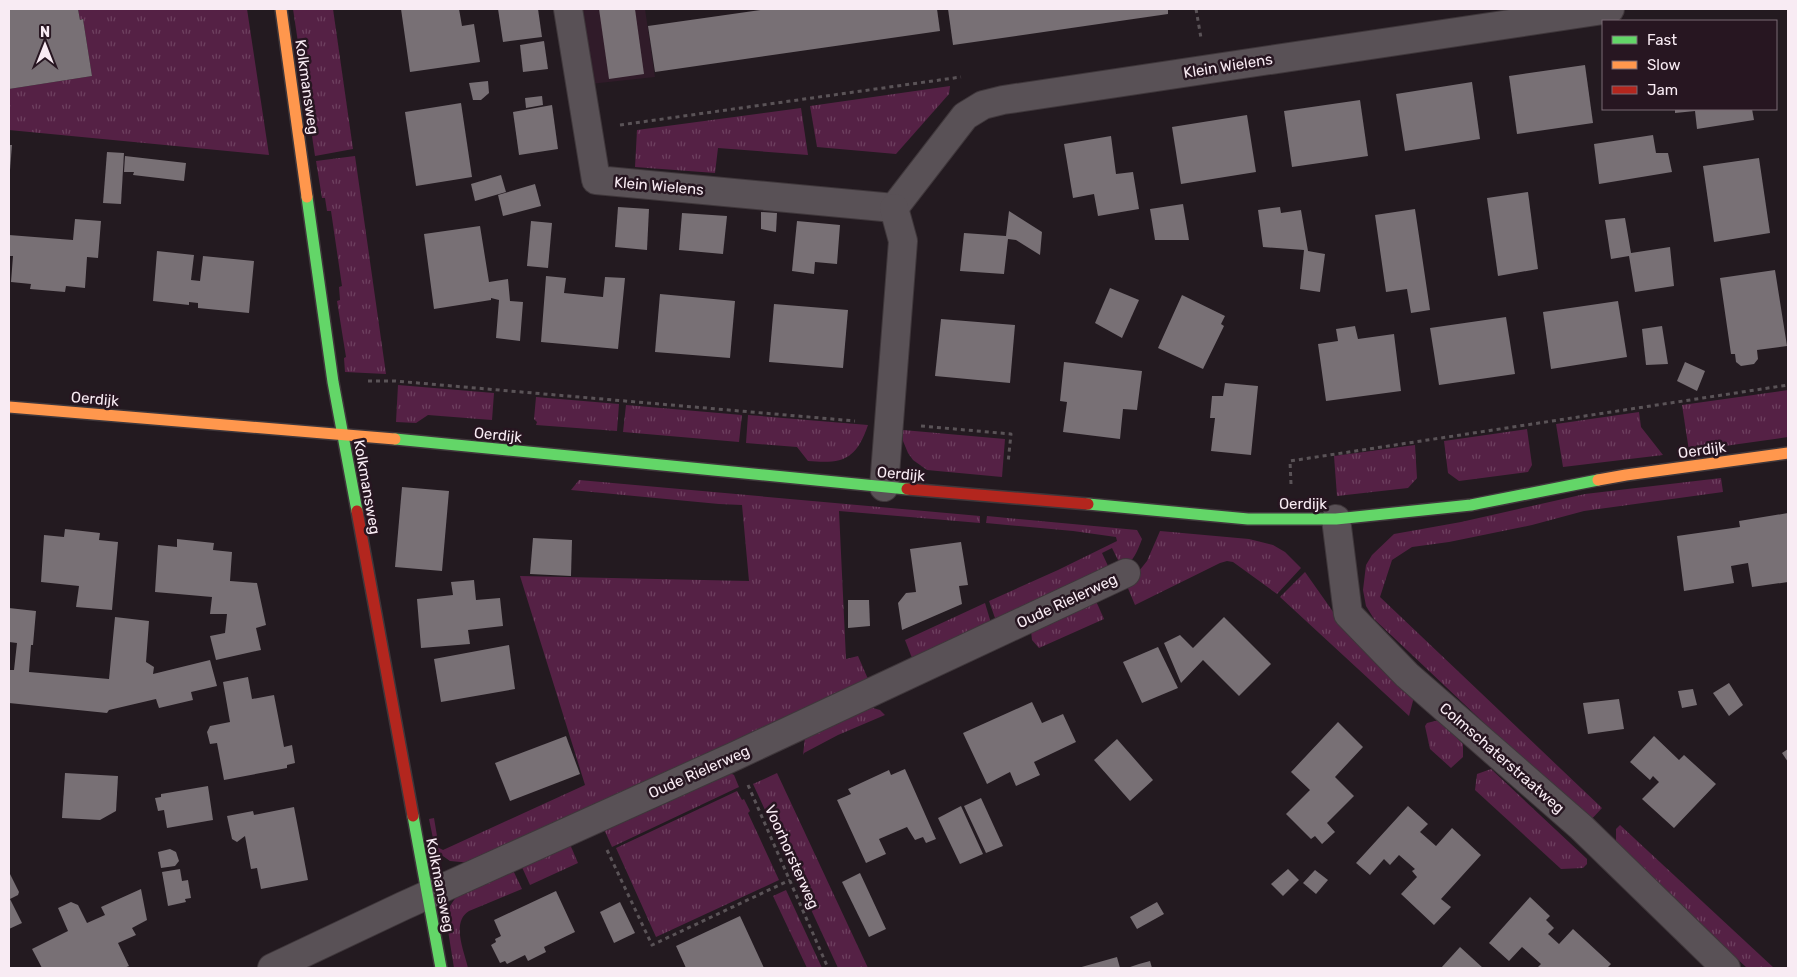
<svg xmlns="http://www.w3.org/2000/svg" width="1797" height="977" font-family="Rubik,sans-serif">
	<defs>
		<pattern id="grass-tufts" width="24" height="20" patternUnits="userSpaceOnUse" patternTransform="scale(1.25)"><rect width="24" height="20" fill="#552145"/><path d="M3 7l-1-3M5 7V3M7 7l1-3M15 17l-1-3M17 17v-4M19 17l1-3" fill="none" stroke="#6e4160"/></pattern>
	</defs>
	<rect width="100%" height="100%" fill="#231a20"/>
	<path fill="#301b29" d="M 579,9 L 645,9 L 655,77 L 590,84 Z"/>
	<g fill="url(#grass-tufts)">
		<path d="M 78,9 L 247,9 L 269,155 L 9,130 L 9,89 L 92,76 L 83,19 L 80,20 Z"/>
		<path d="M 293,9 L 333,9 L 353,149 L 315,156 Z"/>
		<path d="M 950,86 L 949,94 L 896,154 L 817,147 L 810,106 Z"/>
		<path d="M 801,108 L 808,155 L 718,148 L 715,173 L 635,167 L 637,130 Z"/>
		<path d="M 355,156 L 386,374 L 345,372 L 344,358 L 346,357 L 337,301 L 340,300 L 339,287 L 342,286 L 331,211 L 327,211 L 325,198 L 322,198 L 316,161 Z"/>
		<path d="M 398,385 L 494,393 L 492,420 L 428,415 L 416,423 L 396,422 Z"/>
		<path d="M 1788,390 L 1788,437 L 1689,451 L 1682,405 Z"/>
		<path d="M 536,397 L 619,404 L 617,431 L 536,425 L 537,422 L 534,419 Z"/>
		<path d="M 626,405 L 742,415 L 739,442 L 623,432 Z"/>
		<path d="M 1639,412 L 1641,427 L 1663,455 L 1563,467 L 1556,424 Z"/>
		<path d="M 748,415 L 868,425 C 856,460 843,464 808,461 L 797,447 L 746,443 Z"/>
		<path d="M 1527,429 L 1532,465 L 1528,472 L 1459,481 L 1448,473 L 1444,441 Z"/>
		<path d="M 903,430 L 1005,439 L 1002,477 L 927,470 L 913,460 L 908,453 L 903,441 Z"/>
		<path d="M 1415,445 L 1417,478 L 1408,488 L 1337,496 L 1334,456 Z"/>
		<path d="M 1721,478 L 1723,492 L 1584,511 L 1532,525 L 1449,542 L 1412,547 L 1392,560 L 1380,597 L 1602,808 L 1589,822 L 1374,619 L 1366,606 L 1363,590 L 1366,565 L 1372,555 L 1394,534 L 1461,522 L 1585,494 Z"/>
		<path d="M 579,480 L 980,516 L 980,523 L 839,511 L 846,659 L 858,656 L 868,679 L 702,759 L 472,863 L 450,861 L 433,849 L 435,848 L 429,819 L 434,818 L 439,848 L 443,850 L 585,785 L 520,576 L 749,581 L 742,505 L 719,504 L 571,490 Z"/>
		<path d="M 987,516 L 1137,530 L 1142,539 C 1137,552 1134,561 1122,568 L 1112,548 L 1102,553 L 1109,568 L 996,621 L 989,601 L 1058,570 L 1117,541 L 1116,537 L 1073,531 L 986,523 Z"/>
		<path d="M 1160,531 L 1249,539 L 1273,545 L 1285,552 L 1301,568 L 1277,594 L 1233,562 L 1227,561 L 1220,563 L 1135,605 L 1127,586 L 1147,561 Z"/>
		<path d="M 1305,572 L 1353,640 L 1414,697 L 1409,716 L 1280,597 Z"/>
		<path d="M 1096,601 L 1104,619 L 1039,648 L 1032,640 L 1031,631 Z"/>
		<path d="M 985,603 L 991,623 L 912,658 L 905,640 Z"/>
		<path d="M 869,707 L 880,710 L 885,715 L 838,735 L 804,753 L 803,755 L 805,737 Z"/>
		<path d="M 1439,720 L 1463,744 L 1463,757 L 1451,768 L 1430,749 L 1425,726 L 1427,723 Z"/>
		<path d="M 721,768 L 734,775 L 739,787 L 612,847 L 603,827 Z"/>
		<path d="M 1491,769 L 1587,859 L 1587,864 L 1583,868 L 1561,869 L 1475,790 L 1477,774 Z"/>
		<path d="M 777,773 L 868,968 L 838,968 L 753,784 Z"/>
		<path d="M 737,791 L 742,800 L 744,799 L 750,811 L 748,813 L 779,880 L 656,937 L 616,848 Z"/>
		<path d="M 1620,825 L 1774,968 L 1747,968 L 1616,846 L 1616,829 Z"/>
		<path d="M 569,842 L 578,863 L 530,885 L 521,865 Z"/>
		<path d="M 512,868 L 522,889 L 469,911 C 451,922 464,951 468,968 L 454,968 L 446,918 L 450,906 L 458,894 Z"/>
		<path d="M 786,890 L 822,968 L 807,968 L 773,896 Z"/>
	</g>
	<g fill="#787075">
		<path d="M 9,9 L 78,9 L 80,20 L 83,19 L 92,76 L 9,89 Z"/>
		<path d="M 401,9 L 459,9 L 462,26 L 474,24 L 480,62 L 410,72 Z"/>
		<path d="M 498,9 L 538,9 L 542,37 L 503,42 Z"/>
		<path d="M 599,9 L 635,9 L 644,74 L 609,79 Z"/>
		<path d="M 767,9 L 937,9 L 940,31 L 655,72 L 648,26 Z"/>
		<path d="M 948,9 L 1168,9 L 1168,14 L 953,45 Z"/>
		<path d="M 544,41 L 548,69 L 523,72 L 520,45 Z"/>
		<path d="M 1585,65 L 1593,123 L 1517,134 L 1509,76 Z"/>
		<path d="M 488,81 L 489,93 L 481,100 L 473,100 L 469,83 Z"/>
		<path d="M 1472,82 L 1480,139 L 1405,151 L 1396,94 Z"/>
		<path d="M 542,96 L 543,105 L 526,108 L 525,98 Z"/>
		<path d="M 1360,100 L 1368,156 L 1292,167 L 1284,111 Z"/>
		<path d="M 461,103 L 472,177 L 416,186 L 405,112 Z"/>
		<path d="M 552,105 L 558,149 L 519,155 L 513,112 Z"/>
		<path d="M 1675,109 L 1752,109 L 1754,120 L 1697,129 L 1695,111 L 1675,113 Z"/>
		<path d="M 1247,115 L 1256,172 L 1181,184 L 1172,127 Z"/>
		<path d="M 1653,135 L 1656,153 L 1668,153 L 1672,172 L 1599,184 L 1594,144 Z"/>
		<path d="M 1111,136 L 1116,174 L 1133,172 L 1139,209 L 1098,216 L 1094,194 L 1073,198 L 1064,144 Z"/>
		<path d="M 9,145 L 12,145 L 10,170 L 9,170 Z"/>
		<path d="M 107,152 L 124,153 L 121,204 L 103,203 Z"/>
		<path d="M 125,156 L 186,163 L 184,181 L 133,175 L 134,172 L 124,172 Z"/>
		<path d="M 1759,158 L 1770,233 L 1714,242 L 1703,166 Z"/>
		<path d="M 501,175 L 506,192 L 475,201 L 471,184 Z"/>
		<path d="M 535,184 L 541,206 L 503,216 L 498,195 Z"/>
		<path d="M 1528,192 L 1538,269 L 1498,276 L 1487,198 Z"/>
		<path d="M 1183,204 L 1189,240 L 1155,240 L 1150,209 Z"/>
		<path d="M 618,207 L 649,209 L 647,250 L 615,247 Z"/>
		<path d="M 1280,207 L 1281,213 L 1301,210 L 1308,251 L 1325,254 L 1320,292 L 1300,289 L 1304,250 L 1263,247 L 1258,210 Z"/>
		<path d="M 1415,209 L 1430,310 L 1411,313 L 1407,289 L 1386,292 L 1375,215 Z"/>
		<path d="M 1009,211 L 1042,232 L 1040,255 L 1016,240 L 1008,239 L 1004,274 L 960,271 L 964,233 L 1006,236 Z"/>
		<path d="M 761,212 L 777,213 L 776,232 L 761,229 Z"/>
		<path d="M 682,213 L 727,216 L 723,254 L 679,250 Z"/>
		<path d="M 1625,218 L 1631,253 L 1670,247 L 1674,286 L 1635,292 L 1629,256 L 1611,259 L 1605,220 Z"/>
		<path d="M 75,219 L 101,221 L 98,258 L 87,257 L 85,288 L 66,286 L 65,292 L 30,289 L 31,284 L 11,282 L 13,256 L 9,256 L 9,235 L 73,240 Z"/>
		<path d="M 531,221 L 552,223 L 548,268 L 527,266 Z"/>
		<path d="M 797,221 L 840,225 L 837,264 L 815,262 L 814,274 L 792,271 Z"/>
		<path d="M 480,226 L 489,282 L 508,279 L 510,301 L 523,302 L 520,341 L 496,338 L 499,300 L 491,298 L 491,300 L 434,309 L 424,234 Z"/>
		<path d="M 157,251 L 194,255 L 191,280 L 200,281 L 203,256 L 254,261 L 249,313 L 198,308 L 198,303 L 189,302 L 189,305 L 153,301 Z"/>
		<path d="M 1775,270 L 1787,346 L 1757,350 L 1758,359 L 1754,364 L 1741,366 L 1736,362 L 1735,354 L 1731,354 L 1720,278 Z"/>
		<path d="M 546,276 L 566,278 L 564,293 L 603,297 L 605,277 L 625,278 L 618,349 L 541,342 Z"/>
		<path d="M 1110,288 L 1139,300 L 1122,338 L 1095,323 Z"/>
		<path d="M 660,294 L 735,301 L 730,358 L 655,352 Z"/>
		<path d="M 1182,295 L 1225,316 L 1221,324 L 1224,326 L 1203,369 L 1158,348 Z"/>
		<path d="M 1618,301 L 1627,357 L 1551,369 L 1543,312 Z"/>
		<path d="M 774,304 L 848,310 L 843,368 L 769,362 Z"/>
		<path d="M 1506,317 L 1515,374 L 1439,385 L 1430,328 Z"/>
		<path d="M 941,319 L 1015,325 L 1010,383 L 935,376 Z"/>
		<path d="M 1355,326 L 1358,339 L 1394,334 L 1401,391 L 1326,401 L 1318,344 L 1338,341 L 1336,329 Z"/>
		<path d="M 1662,326 L 1668,364 L 1646,365 L 1642,329 Z"/>
		<path d="M 1064,362 L 1142,371 L 1137,410 L 1123,409 L 1120,439 L 1063,432 L 1067,402 L 1060,401 Z"/>
		<path d="M 1685,362 L 1705,371 L 1697,391 L 1677,381 Z"/>
		<path d="M 1225,383 L 1258,386 L 1251,455 L 1211,451 L 1215,418 L 1210,418 L 1212,396 L 1223,396 Z"/>
		<path d="M 402,487 L 449,491 L 442,571 L 395,567 Z"/>
		<path d="M 1788,513 L 1788,582 L 1752,587 L 1748,563 L 1731,566 L 1734,583 L 1684,591 L 1677,536 L 1740,527 L 1739,521 Z"/>
		<path d="M 65,529 L 100,533 L 99,540 L 118,542 L 112,610 L 76,607 L 79,586 L 41,582 L 44,535 L 64,537 Z"/>
		<path d="M 533,538 L 572,540 L 571,576 L 530,574 Z"/>
		<path d="M 177,539 L 214,543 L 213,550 L 232,552 L 230,581 L 257,583 L 266,625 L 256,628 L 261,650 L 216,660 L 210,636 L 225,633 L 227,614 L 210,614 L 212,597 L 155,592 L 158,545 L 177,547 Z"/>
		<path d="M 961,542 L 968,585 L 959,586 L 962,604 L 902,630 L 898,603 L 906,593 L 916,592 L 910,549 Z"/>
		<path d="M 474,580 L 476,600 L 500,598 L 503,626 L 468,630 L 470,644 L 421,648 L 417,599 L 453,595 L 451,582 Z"/>
		<path d="M 848,600 L 869,600 L 870,626 L 848,628 Z"/>
		<path d="M 9,608 L 36,611 L 33,645 L 31,645 L 29,672 L 109,679 L 115,617 L 149,621 L 146,662 L 154,667 L 153,674 L 210,660 L 217,686 L 191,692 L 193,700 L 159,708 L 156,699 L 109,710 L 107,713 L 9,703 L 9,670 L 14,670 L 17,643 L 9,642 Z"/>
		<path d="M 1224,617 L 1271,664 L 1239,696 L 1203,660 L 1181,683 L 1164,643 L 1180,635 L 1193,648 Z"/>
		<path d="M 509,645 L 515,689 L 441,702 L 434,659 Z"/>
		<path d="M 1158,647 L 1178,688 L 1142,703 L 1123,662 Z"/>
		<path d="M 248,677 L 252,699 L 274,695 L 284,747 L 292,745 L 295,763 L 287,765 L 287,768 L 224,780 L 217,743 L 210,744 L 207,732 L 210,726 L 230,722 L 223,682 Z"/>
		<path d="M 1729,683 L 1743,705 L 1729,716 L 1713,693 Z"/>
		<path d="M 1693,689 L 1697,705 L 1682,708 L 1678,691 Z"/>
		<path d="M 1619,699 L 1624,729 L 1588,734 L 1583,703 Z"/>
		<path d="M 1032,702 L 1042,723 L 1063,714 L 1076,742 L 1034,762 L 1040,775 L 1016,786 L 1010,772 L 987,784 L 963,733 Z"/>
		<path d="M 1338,722 L 1363,747 L 1335,777 L 1354,796 L 1327,823 L 1335,832 L 1322,844 L 1315,836 L 1311,839 L 1286,814 L 1310,790 L 1291,772 Z"/>
		<path d="M 566,736 L 580,774 L 510,801 L 495,763 Z"/>
		<path d="M 1654,736 L 1679,760 L 1684,755 L 1716,784 L 1674,828 L 1642,799 L 1659,782 L 1653,776 L 1650,780 L 1630,762 Z"/>
		<path d="M 1117,739 L 1153,780 L 1130,801 L 1094,760 Z"/>
		<path d="M 1788,749 L 1788,762 L 1782,753 Z"/>
		<path d="M 905,769 L 936,839 L 926,843 L 923,837 L 915,840 L 907,827 L 879,839 L 886,854 L 866,863 L 837,800 L 851,794 L 848,789 L 889,770 L 891,775 Z"/>
		<path d="M 65,773 L 118,776 L 116,811 L 100,820 L 62,818 Z"/>
		<path d="M 208,786 L 213,820 L 167,828 L 164,810 L 158,811 L 155,798 L 161,797 L 161,794 Z"/>
		<path d="M 981,798 L 1003,846 L 986,853 L 964,806 Z"/>
		<path d="M 961,806 L 983,854 L 960,864 L 938,818 Z"/>
		<path d="M 1408,806 L 1428,824 L 1420,832 L 1436,846 L 1452,828 L 1481,855 L 1441,899 L 1451,907 L 1434,925 L 1401,894 L 1417,877 L 1412,871 L 1415,869 L 1399,855 L 1390,865 L 1384,859 L 1370,875 L 1356,863 Z"/>
		<path d="M 294,807 L 308,880 L 261,889 L 257,868 L 251,869 L 245,836 L 237,842 L 232,839 L 227,816 L 253,811 L 254,815 Z"/>
		<path d="M 170,849 L 176,852 L 179,861 L 175,866 L 161,868 L 158,852 Z"/>
		<path d="M 180,869 L 182,881 L 188,880 L 191,898 L 185,899 L 186,902 L 168,906 L 162,872 Z"/>
		<path d="M 1288,869 L 1299,880 L 1283,896 L 1271,884 Z"/>
		<path d="M 1315,870 L 1328,880 L 1316,894 L 1303,883 Z"/>
		<path d="M 9,872 L 19,892 L 18,895 L 10,899 L 22,923 L 9,929 Z"/>
		<path d="M 860,873 L 886,929 L 869,937 L 842,882 Z"/>
		<path d="M 141,889 L 147,920 L 132,928 L 136,935 L 118,943 L 129,966 L 124,968 L 42,968 L 32,949 L 68,931 L 58,908 L 71,902 L 78,905 L 87,923 L 105,915 L 101,907 Z"/>
		<path d="M 556,891 L 575,932 L 544,947 L 546,952 L 528,961 L 525,955 L 507,964 L 505,961 L 500,963 L 491,945 L 496,942 L 495,939 L 501,936 L 494,920 Z"/>
		<path d="M 1530,897 L 1550,916 L 1546,920 L 1554,928 L 1548,934 L 1559,944 L 1573,929 L 1611,964 L 1607,968 L 1537,968 L 1541,964 L 1522,947 L 1509,961 L 1489,943 Z"/>
		<path d="M 620,902 L 635,933 L 614,943 L 600,912 Z"/>
		<path d="M 1157,902 L 1164,914 L 1137,929 L 1130,917 Z"/>
		<path d="M 740,916 L 764,968 L 686,968 L 676,946 Z"/>
		<path d="M 1460,947 L 1483,968 L 1441,968 Z"/>
		<path d="M 1117,957 L 1120,968 L 1078,968 Z"/>
		<path d="M 1150,961 L 1152,968 L 1127,968 L 1139,964 Z"/>
	</g>
	<g fill="none" stroke-linecap="round" stroke-linejoin="round">
		<g stroke="#3f373b" stroke-width="30">
			<g id="street">
				<path d="M 568,9 L 596,180 L 894,208"/>
				<path d="M 894,208 L 965,116 L 983,105 L 1003,100 L 1610,9"/>
				<path d="M 884,487 L 903,241 L 894,208"/>
				<path d="M 1336,519 L 1348,614 L 1407,675 L 1581,827 L 1726,968"/>
				<path d="M 272,968 L 403,906 L 735,756 L 1126,573"/>
			</g>
		</g>
		<g stroke="#3f373b" stroke-width="14">
			<g id="fast">
				<path d="M 307,197 L 333,382 L 357,511"/>
				<path d="M 395,439 L 907,489"/>
				<path d="M 1088,504 L 1248,519 L 1336,519 L 1471,505 L 1598,480"/>
				<path d="M 413,816 L 441,968"/>
			</g>
		</g>
		<g stroke="#3f373b" stroke-width="14">
			<g id="slow">
				<path d="M 281,9 L 307,197"/>
				<path d="M 9,407 L 395,439"/>
				<path d="M 1598,480 L 1626,475 L 1788,453"/>
			</g>
		</g>
		<g stroke="#3f373b" stroke-width="14">
			<g id="jam">
				<path d="M 907,489 L 1088,504"/>
				<path d="M 357,511 L 413,816"/>
			</g>
		</g>
		<g stroke="#5a5357" stroke-width="3" stroke-dasharray="4 4" stroke-linecap="butt">
			<path d="M 1196,9 L 1201,38"/>
			<path d="M 620,125 L 961,77"/>
			<path d="M 368,381 L 395,381 L 855,421"/>
			<path d="M 921,426 L 1011,434 L 1008,463"/>
			<path d="M 1291,484 L 1290,461 L 1788,385"/>
			<path d="M 748,785 L 828,968"/>
			<path d="M 607,850 L 652,945 L 790,880"/>
		</g>
		<use href="#street" stroke="#595156" stroke-width="28"/>
		<use href="#fast" stroke="#63d668" stroke-width="11"/>
		<use href="#slow" stroke="#ff974d" stroke-width="11"/>
		<use href="#jam" stroke="#b3261e" stroke-width="11"/>
	</g>
	<g text-anchor="middle" dominant-baseline="central" stroke-width="5" stroke-linejoin="round" paint-order="stroke">
		<g font-size="15" fill="#f8ebf3" stroke="#271621">
			<text transform="translate(1228 66) rotate(-9)">Klein Wielens</text>
			<text transform="translate(307 87) rotate(82)">Kolkmansweg</text>
			<text transform="translate(659 186) rotate(5)">Klein Wielens</text>
			<text transform="translate(95 399) rotate(5)">Oerdijk</text>
			<text transform="translate(498 435) rotate(6)">Oerdijk</text>
			<text transform="translate(1702 450) rotate(-8)">Oerdijk</text>
			<text transform="translate(901 474) rotate(5)">Oerdijk</text>
			<text transform="translate(367 487) rotate(80)">Kolkmansweg</text>
			<text x="1303" y="504">Oerdijk</text>
			<text transform="translate(1067 601) rotate(-25)">Oude Rielerweg</text>
			<text transform="translate(1502 758) rotate(41)">Colmschaterstraatweg</text>
			<text transform="translate(699 772) rotate(-24)">Oude Rielerweg</text>
			<text transform="translate(792 857) rotate(66)">Voorhorsterweg</text>
			<text transform="translate(440 885) rotate(79)">Kolkmansweg</text>
		</g>
	</g>
	<rect width="1797" height="977" fill="none" stroke="#f8ebf3" stroke-width="20"/>
	<rect x="1602" y="20" width="175" height="90" fill="#271621" stroke="#7b6b75"/>
	<rect x="1612" y="36" width="25" height="8" fill="#63d668" stroke="#7b6b75"/>
	<text x="1647" y="45" font-size="15" fill="#f8ebf3">Fast</text>
	<rect x="1612" y="61" width="25" height="8" fill="#ff974d" stroke="#7b6b75"/>
	<text x="1647" y="70" font-size="15" fill="#f8ebf3">Slow</text>
	<rect x="1612" y="86" width="25" height="8" fill="#b3261e" stroke="#7b6b75"/>
	<text x="1647" y="95" font-size="15" fill="#f8ebf3">Jam</text>
	<g transform="translate(45 45)" stroke="#271621" stroke-width="4" paint-order="stroke">
	<path d="M0-4L9 19L0 12L-9 19Z" fill="#f8ebf3"/>
	<text y="-8" font-size="14" font-weight="bold" text-anchor="middle" fill="#f8ebf3">N</text>
	</g>
</svg>
